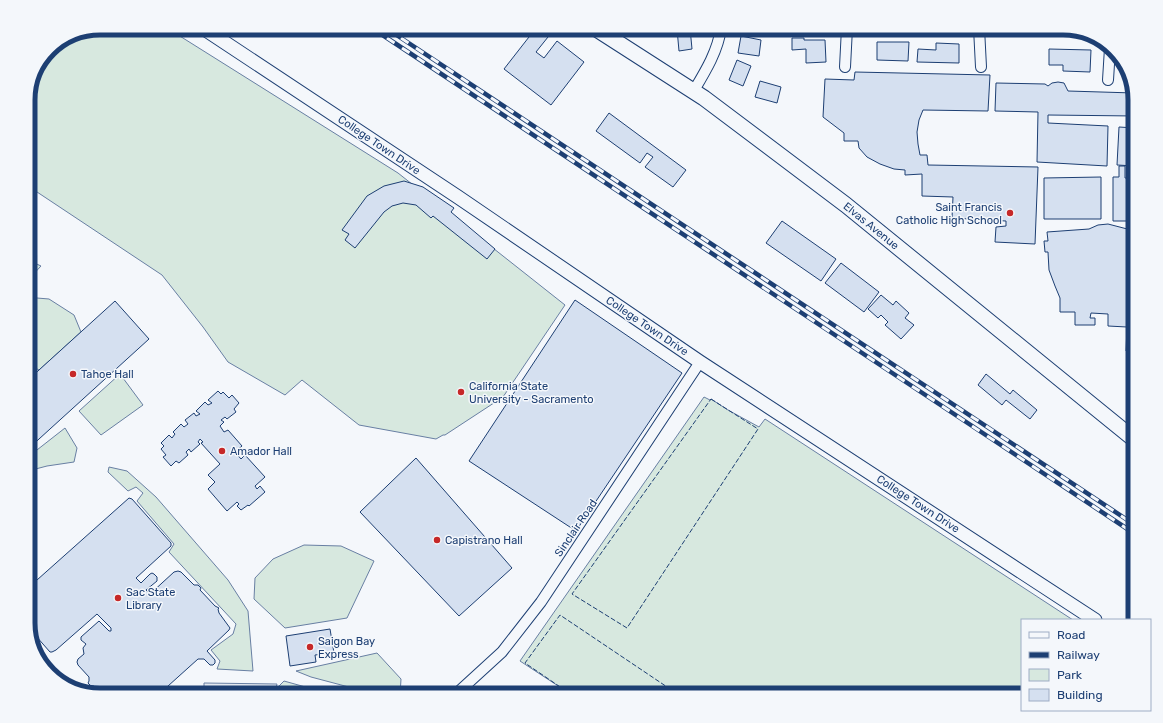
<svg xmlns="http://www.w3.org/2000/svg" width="1163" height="723" font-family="Rubik,sans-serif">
	<rect width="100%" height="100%" fill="#f4f7fb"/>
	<g fill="#d7e8df" stroke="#687fa3">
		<path d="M 100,28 L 167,28 L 398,173 L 565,305 L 503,397 L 445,435 L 443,435 L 436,439 L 359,425 L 302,380 L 285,395 L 228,362 L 203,327 L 162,275 L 28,186 L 28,96 L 49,49 L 73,33 Z"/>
		<path d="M 28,260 L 41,266 L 28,280 Z"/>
		<path d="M 37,298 L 49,299 L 74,315 L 81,332 L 39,370 L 28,364 L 28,307 Z"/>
		<path d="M 120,374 L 143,405 L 101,435 L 79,411 Z"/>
		<path d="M 704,397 L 710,400 L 711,399 L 728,410 L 759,427 L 765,419 L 1073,620 L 1022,620 L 1022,695 L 572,695 L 520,661 Z"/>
		<path d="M 65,428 L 77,448 L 74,462 L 47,466 L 28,471 L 28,457 Z"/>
		<path d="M 109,467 L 127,471 L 156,497 L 228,580 L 248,611 L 253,671 L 217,669 L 220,661 L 211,650 L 233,634 L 236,624 L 169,552 L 174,544 L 137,501 L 143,493 L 136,487 L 128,491 L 108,472 Z"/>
		<path d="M 304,545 L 341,546 L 374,561 L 347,618 L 285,628 L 254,599 L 255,578 L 273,559 Z"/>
		<path d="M 377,653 L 401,679 L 400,695 L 379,695 L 311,677 L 296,671 Z"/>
		<path d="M 284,681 L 334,695 L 278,695 L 278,687 Z"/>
	</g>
	<path fill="#e3e8f0" stroke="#687fa3" d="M 204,683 L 277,684 L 274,695 L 204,695 Z"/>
	<g fill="#d5e0f0" stroke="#1d3f73">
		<path d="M 536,28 L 548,37 L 536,52 L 544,58 L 557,41 L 584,62 L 551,105 L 504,69 Z"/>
		<path d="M 690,28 L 692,49 L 679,51 L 677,29 Z"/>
		<path d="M 741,36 L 761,40 L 759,56 L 738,53 Z"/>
		<path d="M 792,38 L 804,38 L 804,40 L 825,40 L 826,62 L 806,63 L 806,49 L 792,50 Z"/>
		<path d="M 877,42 L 909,42 L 908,61 L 877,60 Z"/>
		<path d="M 936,43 L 959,44 L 959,63 L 917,62 L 918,49 L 936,50 Z"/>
		<path d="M 1049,49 L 1091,50 L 1090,72 L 1063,71 L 1063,65 L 1049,65 Z"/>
		<path d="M 737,60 L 751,66 L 743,86 L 729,80 Z"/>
		<path d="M 855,72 L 990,75 L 988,111 L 923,110 L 919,120 L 917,132 L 918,144 L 920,155 L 927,155 L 928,165 L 1038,167 L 1035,244 L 995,242 L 996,227 L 1006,226 L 1006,221 L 952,218 L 953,197 L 922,196 L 922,174 L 905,175 L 905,170 L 894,169 L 880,164 L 867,157 L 859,148 L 858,141 L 844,141 L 844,133 L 823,117 L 825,79 L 854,80 Z"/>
		<path d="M 760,81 L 781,87 L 777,103 L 755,97 Z"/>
		<path d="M 1058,82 L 1064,83 L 1068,91 L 1134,93 L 1135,116 L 1048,115 L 1048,123 L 1108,126 L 1107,166 L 1037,162 L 1038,112 L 995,111 L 996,83 L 1045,84 L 1048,86 L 1052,83 Z"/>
		<path d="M 609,113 L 686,170 L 673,187 L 645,167 L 653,157 L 647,153 L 640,163 L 596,131 Z"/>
		<path d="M 1119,127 L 1135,128 L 1135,166 L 1117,165 Z"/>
		<path d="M 1119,166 L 1125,166 L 1125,178 L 1135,178 L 1135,221 L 1113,221 L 1113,177 L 1119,177 Z"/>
		<path d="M 1101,177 L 1101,219 L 1044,219 L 1044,178 Z"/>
		<path d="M 404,181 L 423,187 L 454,208 L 451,212 L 495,249 L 487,259 L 433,216 L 431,218 L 416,205 L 403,203 L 392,206 L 384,212 L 355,248 L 345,240 L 349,234 L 342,230 L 367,196 L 384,186 Z"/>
		<path d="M 782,221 L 836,259 L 821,281 L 766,243 Z"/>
		<path d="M 1108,224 L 1135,231 L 1135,354 L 1126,351 L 1127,327 L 1108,326 L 1108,314 L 1091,313 L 1090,318 L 1095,318 L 1095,325 L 1075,325 L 1075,312 L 1060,312 L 1060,298 L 1055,286 L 1049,270 L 1048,252 L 1045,252 L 1044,241 L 1048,241 L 1047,232 L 1089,229 L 1098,225 Z"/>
		<path d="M 841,263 L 879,292 L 864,312 L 825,283 Z"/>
		<path d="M 881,295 L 893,305 L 896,301 L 909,313 L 905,318 L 914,325 L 901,339 L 885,325 L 888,322 L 881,315 L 878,318 L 868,309 Z"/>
		<path d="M 575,300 L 682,373 L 576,531 L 469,461 Z"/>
		<path d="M 115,301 L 149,339 L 28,449 L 28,380 Z"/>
		<path d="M 986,374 L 1010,394 L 1013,390 L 1037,410 L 1030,419 L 1006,400 L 1002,405 L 978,385 Z"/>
		<path d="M 218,391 L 221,394 L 223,392 L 229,398 L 232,395 L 239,403 L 234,409 L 236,412 L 227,419 L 225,417 L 221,420 L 224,422 L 220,426 L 224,432 L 228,430 L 242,446 L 235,452 L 241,459 L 245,455 L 265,477 L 255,486 L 257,489 L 260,486 L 265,492 L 249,506 L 248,505 L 241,510 L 237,506 L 239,504 L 237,502 L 227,511 L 208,489 L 215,482 L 208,475 L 220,464 L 201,443 L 203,442 L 200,439 L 198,442 L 200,444 L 191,452 L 189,449 L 186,452 L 188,455 L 179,463 L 176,461 L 171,466 L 163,457 L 166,455 L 161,449 L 164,446 L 161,443 L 169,435 L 172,438 L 175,434 L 173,432 L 181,424 L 184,427 L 188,424 L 185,420 L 194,413 L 196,416 L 200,414 L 196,411 L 205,402 L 208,405 L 212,403 L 208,400 Z"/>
		<path d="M 416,458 L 512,568 L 459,616 L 360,512 Z"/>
		<path d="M 129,498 L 132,499 L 171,543 L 171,546 L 136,578 L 141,583 L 150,574 L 152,573 L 154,574 L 157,577 L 157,581 L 146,590 L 150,594 L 174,572 L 178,571 L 181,572 L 194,585 L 198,585 L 201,588 L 200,590 L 215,606 L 219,608 L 218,609 L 219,613 L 230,628 L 229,630 L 207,651 L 215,660 L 215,663 L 213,665 L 210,665 L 204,659 L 198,659 L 158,695 L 102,695 L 94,686 L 91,686 L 88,683 L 89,681 L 89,677 L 78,665 L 77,662 L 78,659 L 84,654 L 83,648 L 86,644 L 81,640 L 81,637 L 99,621 L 109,631 L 111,631 L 111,628 L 97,614 L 56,650 L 52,652 L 50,652 L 28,627 L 28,588 Z"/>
		<path d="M 28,539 L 35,547 L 28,553 Z"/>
		<path d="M 330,629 L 334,653 L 315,655 L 316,662 L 290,666 L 286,636 Z"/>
	</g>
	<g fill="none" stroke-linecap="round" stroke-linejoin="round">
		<g stroke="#1d3f73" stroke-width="12">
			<g id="minor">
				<path d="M 979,28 L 981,67"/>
				<path d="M 1004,28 L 1073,31"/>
				<path d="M 845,67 L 847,28"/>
				<path d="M 1108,80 L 1110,48"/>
				<path d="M 693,92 C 705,72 718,51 721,28"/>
				<path d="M 455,695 L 502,652 L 541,602 L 700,362"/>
			</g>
		</g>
		<g stroke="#1d3f73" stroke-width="15">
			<path id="tertiary" d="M 203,28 L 458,197 L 700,362 L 1095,620"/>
		</g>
		<g stroke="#1d3f73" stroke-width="17">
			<path id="secondary" d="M 595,28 L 704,98 L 846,205 L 1135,440"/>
		</g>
		<use href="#minor" stroke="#f4f7fb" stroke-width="10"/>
		<use href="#tertiary" stroke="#f4f7fb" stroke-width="13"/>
		<use href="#secondary" stroke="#f4f7fb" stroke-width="15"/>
		<g stroke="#1d3f73" stroke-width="4.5">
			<g id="rail">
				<path d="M 372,28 L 1135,534"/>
				<path d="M 386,28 L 1135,525"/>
			</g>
		</g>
		<use href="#rail" stroke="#f4f7fb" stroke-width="3" stroke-dasharray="9" stroke-linecap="butt"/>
		<g stroke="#1d3f73" stroke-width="1" stroke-dasharray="5 2" stroke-linecap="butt">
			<path d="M 711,399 L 758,429 L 627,628 L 572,594 Z"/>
			<path d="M 572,695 L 525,663 L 560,615 L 679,695"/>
		</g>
	</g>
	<g fill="#c62828" stroke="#f4f7fb" stroke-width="1.5">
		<circle cx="1010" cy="213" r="4"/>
		<circle cx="73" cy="374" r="4"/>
		<circle cx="461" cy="392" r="4"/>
		<circle cx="222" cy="451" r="4"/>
		<circle cx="437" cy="540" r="4"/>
		<circle cx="118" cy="598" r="4"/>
		<circle cx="310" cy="647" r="4"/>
	</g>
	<g text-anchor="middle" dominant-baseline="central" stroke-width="3" stroke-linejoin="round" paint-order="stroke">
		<g font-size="11" fill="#1d3f73" stroke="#f4f7fb">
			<text transform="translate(379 145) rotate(34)">College Town Drive</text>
			<text transform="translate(871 226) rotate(39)">Elvas Avenue</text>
			<text transform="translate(647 326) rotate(34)">College Town Drive</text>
			<text transform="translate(918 504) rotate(33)">College Town Drive</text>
			<text transform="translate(576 528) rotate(-56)">Sinclair Road</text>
		</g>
		<g font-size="11" fill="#1d3f73" stroke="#f4f7fb" text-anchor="start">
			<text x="1002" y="207" text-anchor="end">Saint Francis<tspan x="1002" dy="13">Catholic High School</tspan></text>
			<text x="81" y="374">Tahoe Hall</text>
			<text x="469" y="386">California State<tspan x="469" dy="13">University - Sacramento</tspan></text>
			<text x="230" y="451">Amador Hall</text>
			<text x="445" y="540">Capistrano Hall</text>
			<text x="126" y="592">Sac State<tspan x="126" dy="13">Library</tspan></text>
			<text x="318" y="641">Saigon Bay<tspan x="318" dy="13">Express</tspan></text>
		</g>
	</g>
	<path d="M0 0H1163V723H0ZM100 35H1063A65 65 0 0 1 1128 100V623A65 65 0 0 1 1063 688H100A65 65 0 0 1 35 623V100A65 65 0 0 1 100 35Z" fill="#f4f7fb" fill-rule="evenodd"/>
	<path fill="none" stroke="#1d3f73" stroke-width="5" d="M100 35H1063A65 65 0 0 1 1128 100V623A65 65 0 0 1 1063 688H100A65 65 0 0 1 35 623V100A65 65 0 0 1 100 35Z"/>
	<rect x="1021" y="619" width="130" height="92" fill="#f4f7fb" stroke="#9eadc5"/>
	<rect x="1029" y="632" width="20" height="6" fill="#f4f7fb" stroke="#9eadc5"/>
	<text x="1057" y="639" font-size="12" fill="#1d3f73">Road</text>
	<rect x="1029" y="652" width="20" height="6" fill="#1d3f73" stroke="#9eadc5"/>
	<text x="1057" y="659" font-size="12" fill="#1d3f73">Railway</text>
	<rect x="1029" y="669" width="20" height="12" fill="#d7e8df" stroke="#9eadc5"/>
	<text x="1057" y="679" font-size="12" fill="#1d3f73">Park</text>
	<rect x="1029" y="689" width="20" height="12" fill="#d5e0f0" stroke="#9eadc5"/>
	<text x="1057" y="699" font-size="12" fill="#1d3f73">Building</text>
</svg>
